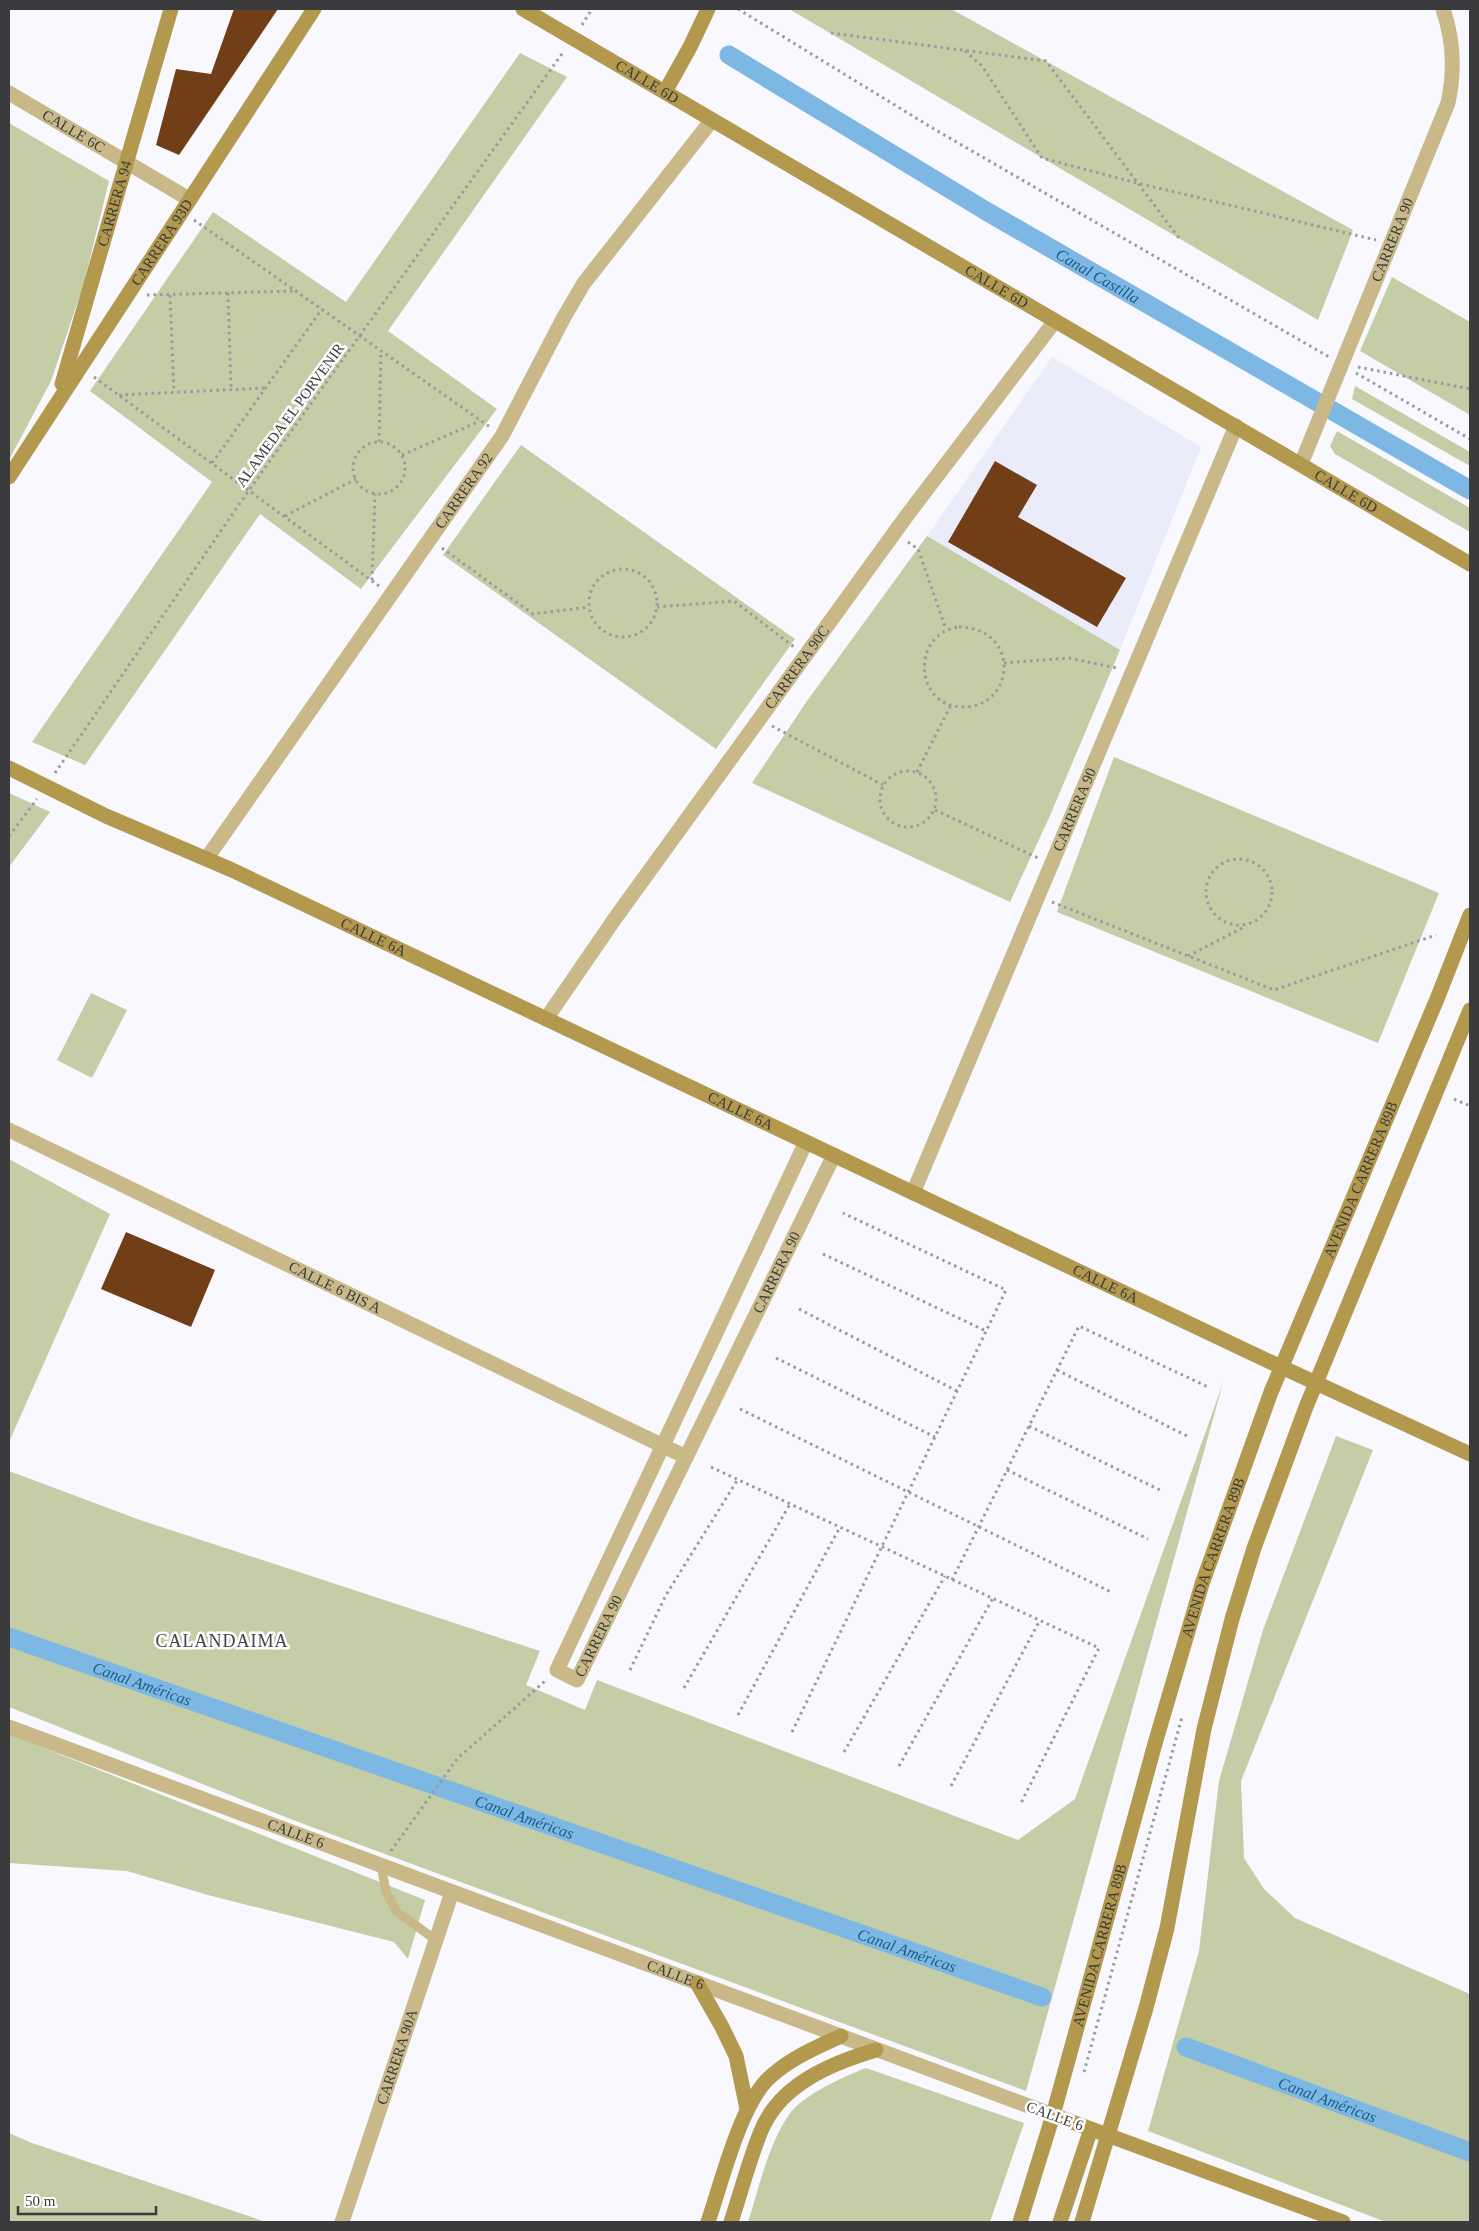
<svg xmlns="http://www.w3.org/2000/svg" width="1479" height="2231" font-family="'Times New Roman',serif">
	<rect width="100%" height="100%" fill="#f8f8fe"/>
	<path fill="#ebecfa" d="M 1052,357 L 1201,447 L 1120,650 L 927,536 Z"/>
	<g fill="#c5cda6">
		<path d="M 789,9 L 951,9 L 1353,230 L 1318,320 Z"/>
		<path d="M 520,53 L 567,77 L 388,331 L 497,409 L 361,589 L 260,514 L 85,765 L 32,742 L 212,482 L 90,391 L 213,212 L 346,302 Z"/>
		<path d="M 9,123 L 109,181 L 84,283 L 51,381 L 9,460 Z"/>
		<path d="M 1392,277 L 1470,322 L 1470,415 L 1360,351 Z"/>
		<path d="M 1355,386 L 1470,452 L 1470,466 L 1352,399 Z"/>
		<path d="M 1337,431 L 1470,508 L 1470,532 L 1335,454 L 1330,446 Z"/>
		<path d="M 521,445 L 795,639 L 716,749 L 443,555 Z"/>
		<path d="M 927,536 L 1120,650 L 1049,818 L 1010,902 L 752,783 L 807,701 Z"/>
		<path d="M 1114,757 L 1439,893 L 1378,1043 L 1057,912 Z"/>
		<path d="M 9,793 L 50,812 L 9,867 Z"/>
		<path d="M 91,993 L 127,1010 L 92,1078 L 57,1060 Z"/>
		<path d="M 9,1159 L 110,1214 L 9,1442 Z"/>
		<path d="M 1223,1383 L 1026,2091 L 293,1820 L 9,1707 L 9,1471 L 140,1520 L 540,1651 L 526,1685 L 585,1710 L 597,1680 L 1018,1840 L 1075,1799 Z"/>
		<path d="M 1336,1436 L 1373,1450 L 1241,1781 L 1244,1858 L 1264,1889 L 1295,1918 L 1470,1994 L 1470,2222 L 1386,2222 L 1148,2131 L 1199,1951 L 1219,1781 L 1263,1630 Z"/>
		<path d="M 9,1734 L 425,1900 L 408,1959 L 394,1942 L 208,1895 L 127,1871 L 9,1863 Z"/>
		<path d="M 866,2068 L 1024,2123 L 990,2222 L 748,2222 C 759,2188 769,2141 791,2112 C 805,2094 845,2076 866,2068 Z"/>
		<path d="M 9,2133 L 32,2143 L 266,2222 L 9,2222 Z"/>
	</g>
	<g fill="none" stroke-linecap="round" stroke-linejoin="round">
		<g stroke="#7db7e3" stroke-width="19">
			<path id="s1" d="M 729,55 L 986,211 L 1470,490"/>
			<path id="s2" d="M 9,1637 L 1042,1997"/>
			<path id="s3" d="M 1186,2047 L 1470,2152"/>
		</g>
	</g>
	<g fill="#723e18">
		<path d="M 234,9 L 278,9 L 179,155 L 156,145 L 176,69 L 211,74 Z"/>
		<path d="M 995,461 L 1037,485 L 1018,517 L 1126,578 L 1097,627 L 948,542 Z"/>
		<path d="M 126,1232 L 215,1270 L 191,1327 L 101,1289 Z"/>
	</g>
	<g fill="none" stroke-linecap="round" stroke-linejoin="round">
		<g stroke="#9a9a9f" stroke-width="3" stroke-dasharray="2.5 4" stroke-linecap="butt">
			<path d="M 738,9 L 934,129 L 1329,357"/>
			<path d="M 582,25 L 592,9"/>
			<path d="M 831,33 L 1046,61 L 1179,238"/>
			<path d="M 965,51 L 982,66 L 1042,158 L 1137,183 L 1376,240"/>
			<path d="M 194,220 L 490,427"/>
			<path d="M 228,293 L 231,390"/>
			<path d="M 147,295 L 295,291"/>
			<path d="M 170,295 L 174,392"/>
			<path d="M 1358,367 L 1470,389"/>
			<path d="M 1356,373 L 1470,439"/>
			<path d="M 94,377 L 379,586"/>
			<path d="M 119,395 L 265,388"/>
			<path d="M 379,442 L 381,351"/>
			<circle cx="379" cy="468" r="26"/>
			<path d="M 402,455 L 480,421"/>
			<path d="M 212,463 L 322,309"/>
			<path d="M 285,516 L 356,479"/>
			<path d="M 908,542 L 918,549 L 946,629"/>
			<path d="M 442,548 L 533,614 L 589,607"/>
			<circle cx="623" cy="603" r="34"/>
			<path d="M 372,580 L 375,494"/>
			<path d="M 657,607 L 734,601 L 794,647"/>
			<path d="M 959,627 C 1020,628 1016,705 965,707 C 915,709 909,634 959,627 Z"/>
			<path d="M 1004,663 L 1069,658 L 1117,668"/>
			<path d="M 772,726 L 883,785"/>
			<circle cx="908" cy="799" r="28"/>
			<path d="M 917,772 L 951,705"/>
			<path d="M 55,773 L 249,490 L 564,51"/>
			<path d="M 935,810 L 1038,858"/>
			<path d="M 9,836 L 37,799"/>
			<circle cx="1239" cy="892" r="33"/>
			<path d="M 1052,902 L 1274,990 L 1436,935"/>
			<path d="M 1188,956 L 1246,926"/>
			<path d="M 1454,1099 L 1470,1106"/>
			<path d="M 823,1254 L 986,1331"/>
			<path d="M 799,1309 L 957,1391"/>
			<path d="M 776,1358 L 935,1437"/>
			<path d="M 1057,1370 L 1187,1436"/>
			<path d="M 740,1409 L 1113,1593"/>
			<path d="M 1029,1426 L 1162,1491"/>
			<path d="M 711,1467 L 1099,1648 L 1020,1805"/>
			<path d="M 1007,1470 L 1148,1539"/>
			<path d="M 952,1580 L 1079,1326 L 1208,1387"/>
			<path d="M 630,1670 L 666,1595 L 738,1479"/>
			<path d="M 684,1688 L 790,1504"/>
			<path d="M 738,1715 L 840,1527"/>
			<path d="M 792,1732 L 1006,1290 L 843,1213"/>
			<path d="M 844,1752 L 945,1576"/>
			<path d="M 899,1766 L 993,1598"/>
			<path d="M 951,1786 L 1040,1620"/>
			<path d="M 391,1851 L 457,1759 L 545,1681"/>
			<path d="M 1084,2072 L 1182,1717"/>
		</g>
		<path stroke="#c9b989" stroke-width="9" d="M 381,1865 L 386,1892 L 397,1912 L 436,1940"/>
		<g stroke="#c9b989" stroke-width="15">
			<path id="s4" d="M 9,93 L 189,199"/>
			<path id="s5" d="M 1301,464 L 1448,103 C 1455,71 1454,41 1443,9"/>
			<path id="s6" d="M 207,858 L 502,436 L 564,317 L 584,283 L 712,120"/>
			<path id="s7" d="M 546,1019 L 616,917 L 908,514 L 1055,321"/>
			<path id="s8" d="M 9,1130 L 686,1457"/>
			<path id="s9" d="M 806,1142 L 557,1670 L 577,1680 L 834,1155"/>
			<path id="s10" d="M 913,1193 L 1236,426"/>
			<path id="s11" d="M 9,1727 L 1053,2115"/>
			<path id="s12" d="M 342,2222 L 452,1892"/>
		</g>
		<g stroke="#b2994d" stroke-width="15">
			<path id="s13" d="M 523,9 L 1470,564"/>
			<path d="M 665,92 L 690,47 L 708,9"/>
			<path id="s14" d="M 62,384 L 171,9"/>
			<path id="s15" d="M 9,477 L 314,9"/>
			<path id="s16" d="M 9,768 L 106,816 L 232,870 L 1264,1359 L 1470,1454"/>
			<path d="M 697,1983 L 722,2027 L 736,2056 L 747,2109"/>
			<path d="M 1053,2115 L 1343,2222"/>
			<path d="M 708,2222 C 721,2184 739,2110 766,2081 C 786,2060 815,2048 841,2036"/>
			<path d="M 731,2222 C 741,2192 749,2160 761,2131 C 780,2084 832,2063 876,2050"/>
			<path id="s17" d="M 1020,2222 L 1053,2115 L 1156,1740 L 1202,1584 L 1271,1392 L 1437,999 L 1470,915"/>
			<path d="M 1060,2222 L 1091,2129"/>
			<path d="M 1082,2222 L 1146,2008 L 1167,1928 L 1204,1729 L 1232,1619 L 1254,1548 L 1306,1407 L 1470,1010"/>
		</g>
	</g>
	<g text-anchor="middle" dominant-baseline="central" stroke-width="5" stroke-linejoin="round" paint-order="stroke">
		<g font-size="15" fill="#3b3b3e" stroke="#fff">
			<text stroke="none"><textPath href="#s13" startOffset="144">CALLE 6D</textPath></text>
			<text stroke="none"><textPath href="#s4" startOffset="75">CALLE 6C</textPath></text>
			<text stroke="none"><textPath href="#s14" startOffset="188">CARRERA 94</textPath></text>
			<text stroke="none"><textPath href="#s5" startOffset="242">CARRERA 90</textPath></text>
			<text stroke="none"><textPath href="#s15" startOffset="280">CARRERA 93D</textPath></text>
			<text stroke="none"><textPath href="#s13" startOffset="549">CALLE 6D</textPath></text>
			<text transform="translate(290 415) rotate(-54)">ALAMEDA EL PORVENIR</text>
			<text stroke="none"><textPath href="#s6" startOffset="448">CARRERA 92</textPath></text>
			<text stroke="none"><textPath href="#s13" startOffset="954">CALLE 6D</textPath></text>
			<text stroke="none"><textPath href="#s7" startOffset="432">CARRERA 90C</textPath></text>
			<text stroke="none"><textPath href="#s10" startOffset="416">CARRERA 90</textPath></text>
			<text stroke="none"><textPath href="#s16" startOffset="402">CALLE 6A</textPath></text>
			<text stroke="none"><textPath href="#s16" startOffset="808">CALLE 6A</textPath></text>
			<text stroke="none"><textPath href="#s17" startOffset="1098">AVENIDA CARRERA 89B</textPath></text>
			<text stroke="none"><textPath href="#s9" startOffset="1060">CARRERA 90</textPath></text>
			<text stroke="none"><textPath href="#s16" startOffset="1212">CALLE 6A</textPath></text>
			<text stroke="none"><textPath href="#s8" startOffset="362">CALLE 6 BIS A</textPath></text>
			<text stroke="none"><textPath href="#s17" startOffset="692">AVENIDA CARRERA 89B</textPath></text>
			<text stroke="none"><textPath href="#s9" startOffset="655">CARRERA 90</textPath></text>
			<text stroke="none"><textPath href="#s11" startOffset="306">CALLE 6</textPath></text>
			<text stroke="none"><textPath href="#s17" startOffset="288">AVENIDA CARRERA 89B</textPath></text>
			<text stroke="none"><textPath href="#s11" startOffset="711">CALLE 6</textPath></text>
			<text stroke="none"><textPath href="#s12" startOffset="174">CARRERA 90A</textPath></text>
			<text transform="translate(1055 2116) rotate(20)">CALLE 6</text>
		</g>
		<g font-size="16" font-style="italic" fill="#1b5d88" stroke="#fff">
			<text stroke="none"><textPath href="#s1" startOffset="430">Canal Castilla</textPath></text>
			<text stroke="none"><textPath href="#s2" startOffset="141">Canal Américas</textPath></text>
			<text stroke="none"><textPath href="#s2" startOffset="546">Canal Américas</textPath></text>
			<text stroke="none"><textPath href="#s2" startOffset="951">Canal Américas</textPath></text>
			<text stroke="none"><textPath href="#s3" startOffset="151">Canal Américas</textPath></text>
		</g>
		<g font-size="18" letter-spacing="1" fill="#424248" stroke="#fff">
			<text x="222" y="1641">CALANDAIMA</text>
		</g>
	</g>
	<rect width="1479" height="2231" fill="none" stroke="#3b3b3e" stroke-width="20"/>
	<path d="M18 2206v8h138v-8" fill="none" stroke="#3b3b3e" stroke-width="2.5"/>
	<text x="25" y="2206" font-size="15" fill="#3b3b3e" stroke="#ffffff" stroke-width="4" paint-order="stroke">50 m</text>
</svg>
